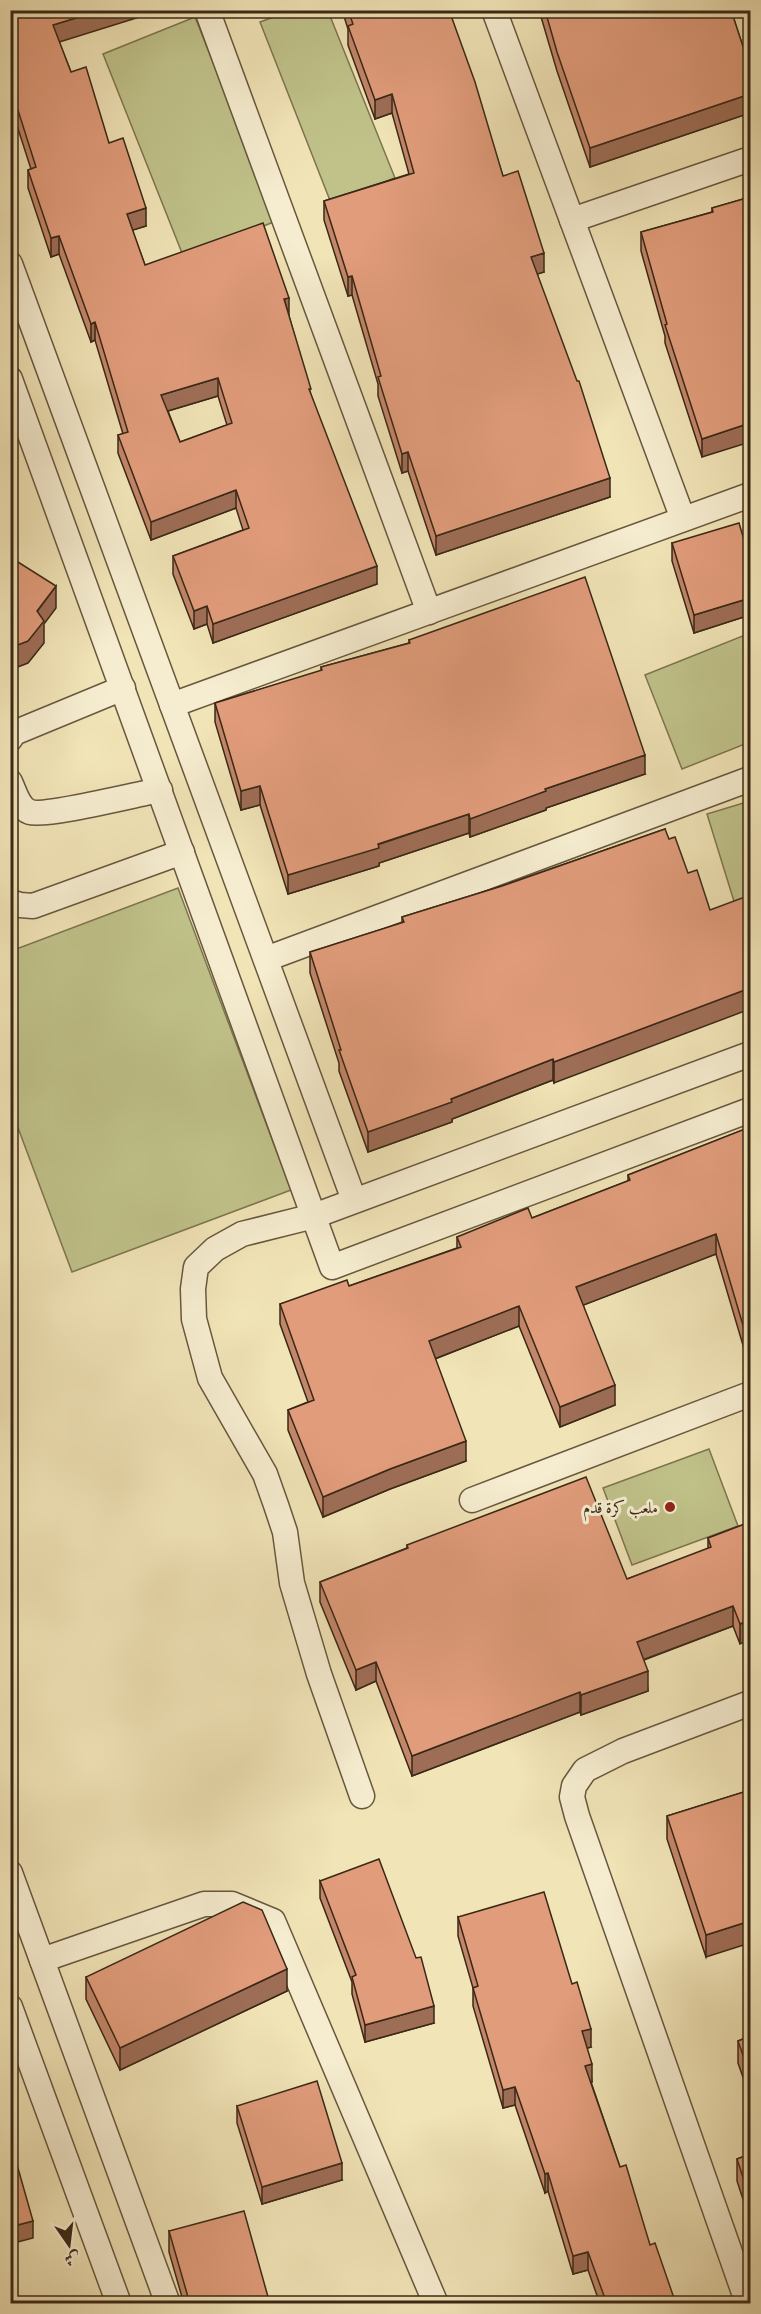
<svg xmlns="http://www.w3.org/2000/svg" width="761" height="2314" font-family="'IM FELL French Canon',Amiri,serif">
	<rect width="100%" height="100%" fill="#f1e4b7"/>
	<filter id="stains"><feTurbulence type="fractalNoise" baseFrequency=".00333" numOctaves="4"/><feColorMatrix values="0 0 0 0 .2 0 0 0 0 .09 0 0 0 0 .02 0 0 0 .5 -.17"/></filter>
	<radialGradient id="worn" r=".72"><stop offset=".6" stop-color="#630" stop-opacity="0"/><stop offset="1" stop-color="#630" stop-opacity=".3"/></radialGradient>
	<g fill="#c0c28a" stroke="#7d7550" stroke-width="1.5">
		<path d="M 290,11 L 328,11 L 395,178 L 331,203 L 260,22 Z"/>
		<path d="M 195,17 L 276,221 L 184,258 L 103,54 Z"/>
		<path d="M 750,633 L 750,742 L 682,769 L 645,675 Z"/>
		<path d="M 750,801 L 750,907 L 737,911 L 707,814 Z"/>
		<path d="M 178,888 L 291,1190 L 72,1272 L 11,1109 L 11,951 Z"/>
		<path d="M 709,1449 L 738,1526 L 632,1565 L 603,1488 Z"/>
	</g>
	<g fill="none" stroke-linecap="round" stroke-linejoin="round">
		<g stroke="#68573e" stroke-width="27">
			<g id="minor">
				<path d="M 207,10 L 429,612"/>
				<path d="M 494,10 L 683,519"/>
				<path d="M 572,220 L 750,159"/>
				<path d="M 10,264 L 354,1200"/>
				<path d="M 10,379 L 332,1267 L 750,1110"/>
				<path d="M 172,705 L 750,495"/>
				<path d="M 10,739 L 14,733 L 123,688"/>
				<path d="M 10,782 C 15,792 18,808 30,812 C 46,817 138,794 160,790"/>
				<path d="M 10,902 L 20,905 L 33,906 L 182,852"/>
				<path d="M 266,959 L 750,779"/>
				<path d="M 472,1500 L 750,1394"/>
				<path d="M 362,1796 L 319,1674 L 292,1583 L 285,1532 L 276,1505 L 265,1474 L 210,1378 L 194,1319 L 193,1289 L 196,1267 L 215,1249 L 242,1234 L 314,1216 L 750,1054"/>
				<path d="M 10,1873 L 168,2304"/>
				<path d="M 42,1960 L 204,1904 L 232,1904 L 273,1921 L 436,2304"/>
				<path d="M 10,2007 L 119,2304"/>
				<path d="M 748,2304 L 577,1816 L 572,1797 L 574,1786 L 585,1770 L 623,1751 L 750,1703"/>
			</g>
		</g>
		<use href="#minor" stroke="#f6edd0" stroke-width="24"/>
	</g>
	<g fill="#c2866a" stroke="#3a2816" stroke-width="1.5" fill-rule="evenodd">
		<path d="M 10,10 L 59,42 L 71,72 L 109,143 L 146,226 L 132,230 L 145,265 L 289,316 L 311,395 L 377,584 L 213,643 L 207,624 L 194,629 L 173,574 L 173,556 L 243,530 L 236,508 L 151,540 L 118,453 L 118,435 L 123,434 L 95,340 L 91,342 L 59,254 L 51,257 L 28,188 L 28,170 L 31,169 L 10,104 ZM 218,396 L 227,425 L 180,442 L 168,411 Z"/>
		<path d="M 342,10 L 449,10 L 503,176 L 544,272 L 537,274 L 610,497 L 436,555 L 408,471 L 402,473 L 378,396 L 378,384 L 352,295 L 348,296 L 324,220 L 324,201 L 409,174 L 392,113 L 375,119 L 348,45 L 348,29 Z"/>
		<path d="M 539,10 L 731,10 L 750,68 L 750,113 L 590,167 L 557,71 Z"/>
		<path d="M 750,197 L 702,457 L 665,343 L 665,336 L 641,251 L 641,232 L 712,212 L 712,208 Z"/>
		<path d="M 672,543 L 750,560 L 750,615 L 694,633 L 672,561 Z"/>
		<path d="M 409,640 L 645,774 L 546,808 L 546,810 L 470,837 L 469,833 L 379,863 L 379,866 L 288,894 L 260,805 L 241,810 L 215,722 L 215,703 L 321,671 L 321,667 L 409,643 Z"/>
		<path d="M 665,829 L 554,1083 L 553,1080 L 452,1119 L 452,1122 L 368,1152 L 339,1071 L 339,1063 L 310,973 L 310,952 L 402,923 L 402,917 L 502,886 Z"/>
		<path d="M 750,1127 L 750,1350 L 745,1352 L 716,1254 L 583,1305 L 615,1405 L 560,1427 L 519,1326 L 435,1359 L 466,1461 L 390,1489 L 323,1517 L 288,1430 L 288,1410 L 308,1402 L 280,1324 L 280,1304 L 349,1286 L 457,1248 L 457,1237 L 532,1218 L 628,1181 L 628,1175 Z"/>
		<path d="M 750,1522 L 740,1644 L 733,1626 L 644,1660 L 648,1691 L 581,1715 L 580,1712 L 412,1776 L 376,1681 L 356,1690 L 320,1602 L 320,1582 L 407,1548 L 407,1545 L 627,1579 L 708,1549 L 708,1538 Z"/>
		<path d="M 750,1790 L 706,1957 L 667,1839 L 667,1816 Z"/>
		<path d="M 320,1881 L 434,2023 L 365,2042 L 352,1994 L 352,1982 L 320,1898 Z"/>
		<path d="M 458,1917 L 591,2047 L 587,2048 L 592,2082 L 591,2082 L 620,2167 L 650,2245 L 676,2304 L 600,2304 L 588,2270 L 573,2274 L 548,2191 L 545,2193 L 515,2105 L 503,2108 L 473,2006 L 473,1988 L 458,1936 Z"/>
		<path d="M 86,1977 L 287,1991 L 120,2070 L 86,1999 Z"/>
		<path d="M 750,2036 L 750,2097 L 738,2063 L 738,2041 Z"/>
		<path d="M 237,2106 L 342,2180 L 262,2204 L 237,2123 Z"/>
		<path d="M 750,2154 L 750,2221 L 737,2181 L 737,2159 Z"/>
		<path d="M 169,2231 L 270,2304 L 184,2304 L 169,2252 Z"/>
	</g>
	<g fill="#9e6d56" stroke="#3a2816" stroke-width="1.5">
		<path d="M 102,10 L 162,10 L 53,44 L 53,25 Z"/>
		<path d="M 392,94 L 392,113 L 375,119 L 375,100 Z"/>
		<path d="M 750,94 L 750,113 L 590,167 L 590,148 Z"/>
		<path d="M 146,208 L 146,226 L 127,232 L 127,214 Z"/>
		<path d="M 59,236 L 59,254 L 51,257 L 51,238 Z"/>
		<path d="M 544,253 L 544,272 L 531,276 L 531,257 Z"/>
		<path d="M 352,276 L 352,295 L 348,296 L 348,277 Z"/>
		<path d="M 289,298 L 289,316 L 284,299 Z"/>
		<path d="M 95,322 L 95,340 L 91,342 L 91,324 Z"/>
		<path d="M 218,378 L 218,396 L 161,413 L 161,395 Z"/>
		<path d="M 750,423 L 750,442 L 702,457 L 702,439 Z"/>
		<path d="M 408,452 L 408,471 L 402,473 L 402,454 Z"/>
		<path d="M 610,478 L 610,497 L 436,555 L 436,536 Z"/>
		<path d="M 236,490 L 236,508 L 151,540 L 151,522 Z"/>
		<path d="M 377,566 L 377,584 L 213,643 L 213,624 Z"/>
		<path d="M 56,586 L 56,608 L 44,624 L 44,643 L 28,663 L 10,670 L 10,648 Z"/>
		<path d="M 750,598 L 750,615 L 694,633 L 694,615 Z"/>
		<path d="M 207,606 L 207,624 L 194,629 L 194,611 Z"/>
		<path d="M 645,755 L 645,774 L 546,808 L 546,810 L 470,837 L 470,819 L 545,789 Z"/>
		<path d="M 260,786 L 260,805 L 241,810 L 241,791 Z"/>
		<path d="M 469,814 L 469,833 L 379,863 L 379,866 L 288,894 L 288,875 Z"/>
		<path d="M 750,988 L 750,1009 L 554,1083 L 554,1062 Z"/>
		<path d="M 553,1059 L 553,1080 L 452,1119 L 452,1122 L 368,1152 L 368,1132 Z"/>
		<path d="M 716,1234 L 716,1254 L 576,1308 L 576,1287 Z"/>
		<path d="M 519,1306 L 519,1326 L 429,1361 L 429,1341 Z"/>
		<path d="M 750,1330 L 750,1350 L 745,1352 L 745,1332 Z"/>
		<path d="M 615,1385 L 615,1405 L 560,1427 L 560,1407 Z"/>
		<path d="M 466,1441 L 466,1461 L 390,1489 L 323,1517 L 323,1497 L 390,1469 Z"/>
		<path d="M 733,1606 L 733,1626 L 637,1662 L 637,1642 Z"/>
		<path d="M 750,1620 L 750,1640 L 740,1644 L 740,1624 Z"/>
		<path d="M 376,1662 L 376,1681 L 356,1690 L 356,1670 Z"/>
		<path d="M 648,1671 L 648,1691 L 581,1715 L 581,1695 Z"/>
		<path d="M 580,1692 L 580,1712 L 412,1776 L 412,1756 Z"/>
		<path d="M 750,1921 L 750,1943 L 706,1957 L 706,1935 Z"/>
		<path d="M 287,1969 L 287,1991 L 120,2070 L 120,2048 Z"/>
		<path d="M 434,2006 L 434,2023 L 365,2042 L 365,2025 Z"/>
		<path d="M 591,2029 L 591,2047 L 582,2050 L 582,2031 Z"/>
		<path d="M 592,2064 L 592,2082 L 585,2084 L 585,2066 Z"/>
		<path d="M 515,2087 L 515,2105 L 503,2108 L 503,2090 Z"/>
		<path d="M 342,2163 L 342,2180 L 262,2204 L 262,2187 Z"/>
		<path d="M 548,2173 L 548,2191 L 545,2193 L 545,2174 Z"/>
		<path d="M 33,2221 L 33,2238 L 10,2244 L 10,2227 Z"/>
		<path d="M 588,2252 L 588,2270 L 573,2274 L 573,2256 Z"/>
	</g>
	<g fill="#e19c7b" stroke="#3a2816" stroke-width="1.5" fill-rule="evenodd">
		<path d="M 10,10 L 102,10 L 53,25 L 71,72 L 86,67 L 109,143 L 123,138 L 146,208 L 127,214 L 145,265 L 263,223 L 289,298 L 284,299 L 311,389 L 309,389 L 377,566 L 213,624 L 207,606 L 194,611 L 173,556 L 249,528 L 236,490 L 151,522 L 118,435 L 128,432 L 95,322 L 91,324 L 59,236 L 51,238 L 28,170 L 36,167 L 10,85 ZM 218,378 L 232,423 L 180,442 L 161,395 Z"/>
		<path d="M 348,10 L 449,10 L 475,82 L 503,176 L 518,171 L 544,253 L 531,257 L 577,381 L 579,381 L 610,478 L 436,536 L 408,452 L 402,454 L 378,377 L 381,376 L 352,276 L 348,277 L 324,201 L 414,173 L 392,94 L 375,100 L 348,26 L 353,24 Z"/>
		<path d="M 545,10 L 731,10 L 750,68 L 750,94 L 590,148 L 557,52 Z"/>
		<path d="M 750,197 L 750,423 L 702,439 L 665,325 L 667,324 L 641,232 L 713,212 L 712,208 Z"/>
		<path d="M 739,523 L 750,560 L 750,598 L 694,615 L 672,543 Z"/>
		<path d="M 10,557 L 56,586 L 37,611 L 44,621 L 28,641 L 10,648 Z"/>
		<path d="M 585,577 L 645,755 L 545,789 L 546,791 L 470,819 L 469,814 L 378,844 L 379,848 L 288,875 L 260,786 L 241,791 L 215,703 L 322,670 L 321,667 L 410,643 L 409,640 Z"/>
		<path d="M 665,829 L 669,839 L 675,837 L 688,873 L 697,870 L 710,910 L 750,895 L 750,988 L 554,1062 L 553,1059 L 451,1099 L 452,1102 L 368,1132 L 339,1050 L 341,1050 L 310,952 L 404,922 L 402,917 L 502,886 Z"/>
		<path d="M 750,1127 L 750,1330 L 745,1332 L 716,1234 L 576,1287 L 615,1385 L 560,1407 L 519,1306 L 429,1341 L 466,1441 L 390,1469 L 323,1497 L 288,1410 L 314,1400 L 280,1304 L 347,1280 L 349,1286 L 461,1247 L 457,1237 L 528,1208 L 532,1218 L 630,1180 L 628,1175 Z"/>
		<path d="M 586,1477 L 627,1579 L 711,1547 L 708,1538 L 750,1522 L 750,1620 L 740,1624 L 733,1606 L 637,1642 L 648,1671 L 581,1695 L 580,1692 L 412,1756 L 376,1662 L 356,1670 L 320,1582 L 408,1548 L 407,1545 Z"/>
		<path d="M 750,1790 L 750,1921 L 706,1935 L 667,1816 Z"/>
		<path d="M 379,1859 L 416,1958 L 421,1957 L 434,2006 L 365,2025 L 352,1977 L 356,1975 L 320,1881 Z"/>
		<path d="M 544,1892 L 572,1984 L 577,1982 L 591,2029 L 582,2031 L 592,2064 L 585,2066 L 620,2167 L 626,2165 L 650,2245 L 655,2243 L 676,2304 L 607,2304 L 588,2252 L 573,2256 L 548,2173 L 545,2174 L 515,2087 L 503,2090 L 473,1988 L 478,1986 L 458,1917 Z"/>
		<path d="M 243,1902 L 262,1910 L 287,1969 L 120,2048 L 86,1977 Z"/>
		<path d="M 750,2036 L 750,2075 L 738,2041 Z"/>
		<path d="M 317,2081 L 342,2163 L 262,2187 L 237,2106 Z"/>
		<path d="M 10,2140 L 33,2221 L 10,2227 Z"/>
		<path d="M 750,2154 L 750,2199 L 737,2159 Z"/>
		<path d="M 244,2211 L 270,2304 L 190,2304 L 169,2231 Z"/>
	</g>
	<circle fill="#8f2418" stroke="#f6edd0" stroke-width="2" cx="670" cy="1507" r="6"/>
	<g text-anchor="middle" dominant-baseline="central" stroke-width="6" stroke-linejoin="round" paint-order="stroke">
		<g font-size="16" fill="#3a2816" stroke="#f6edd0" text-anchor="end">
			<text x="658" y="1507">ملعب كرة قدم</text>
		</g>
	</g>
	<rect width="761" height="2314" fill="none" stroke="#f1e4b7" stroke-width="36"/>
	<rect x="12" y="12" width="737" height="2290" fill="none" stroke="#3a2816" stroke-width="3"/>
	<rect x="18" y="18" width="725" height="2278" fill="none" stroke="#3a2816" stroke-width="1.5"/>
	<g transform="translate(69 2245) rotate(166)" stroke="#f6edd0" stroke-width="4.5" paint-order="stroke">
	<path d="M0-4.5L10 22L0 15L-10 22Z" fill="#3a2816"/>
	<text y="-9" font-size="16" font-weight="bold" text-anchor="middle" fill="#3a2816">ش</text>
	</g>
	<rect width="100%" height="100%" filter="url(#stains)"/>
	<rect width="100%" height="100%" fill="url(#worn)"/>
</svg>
